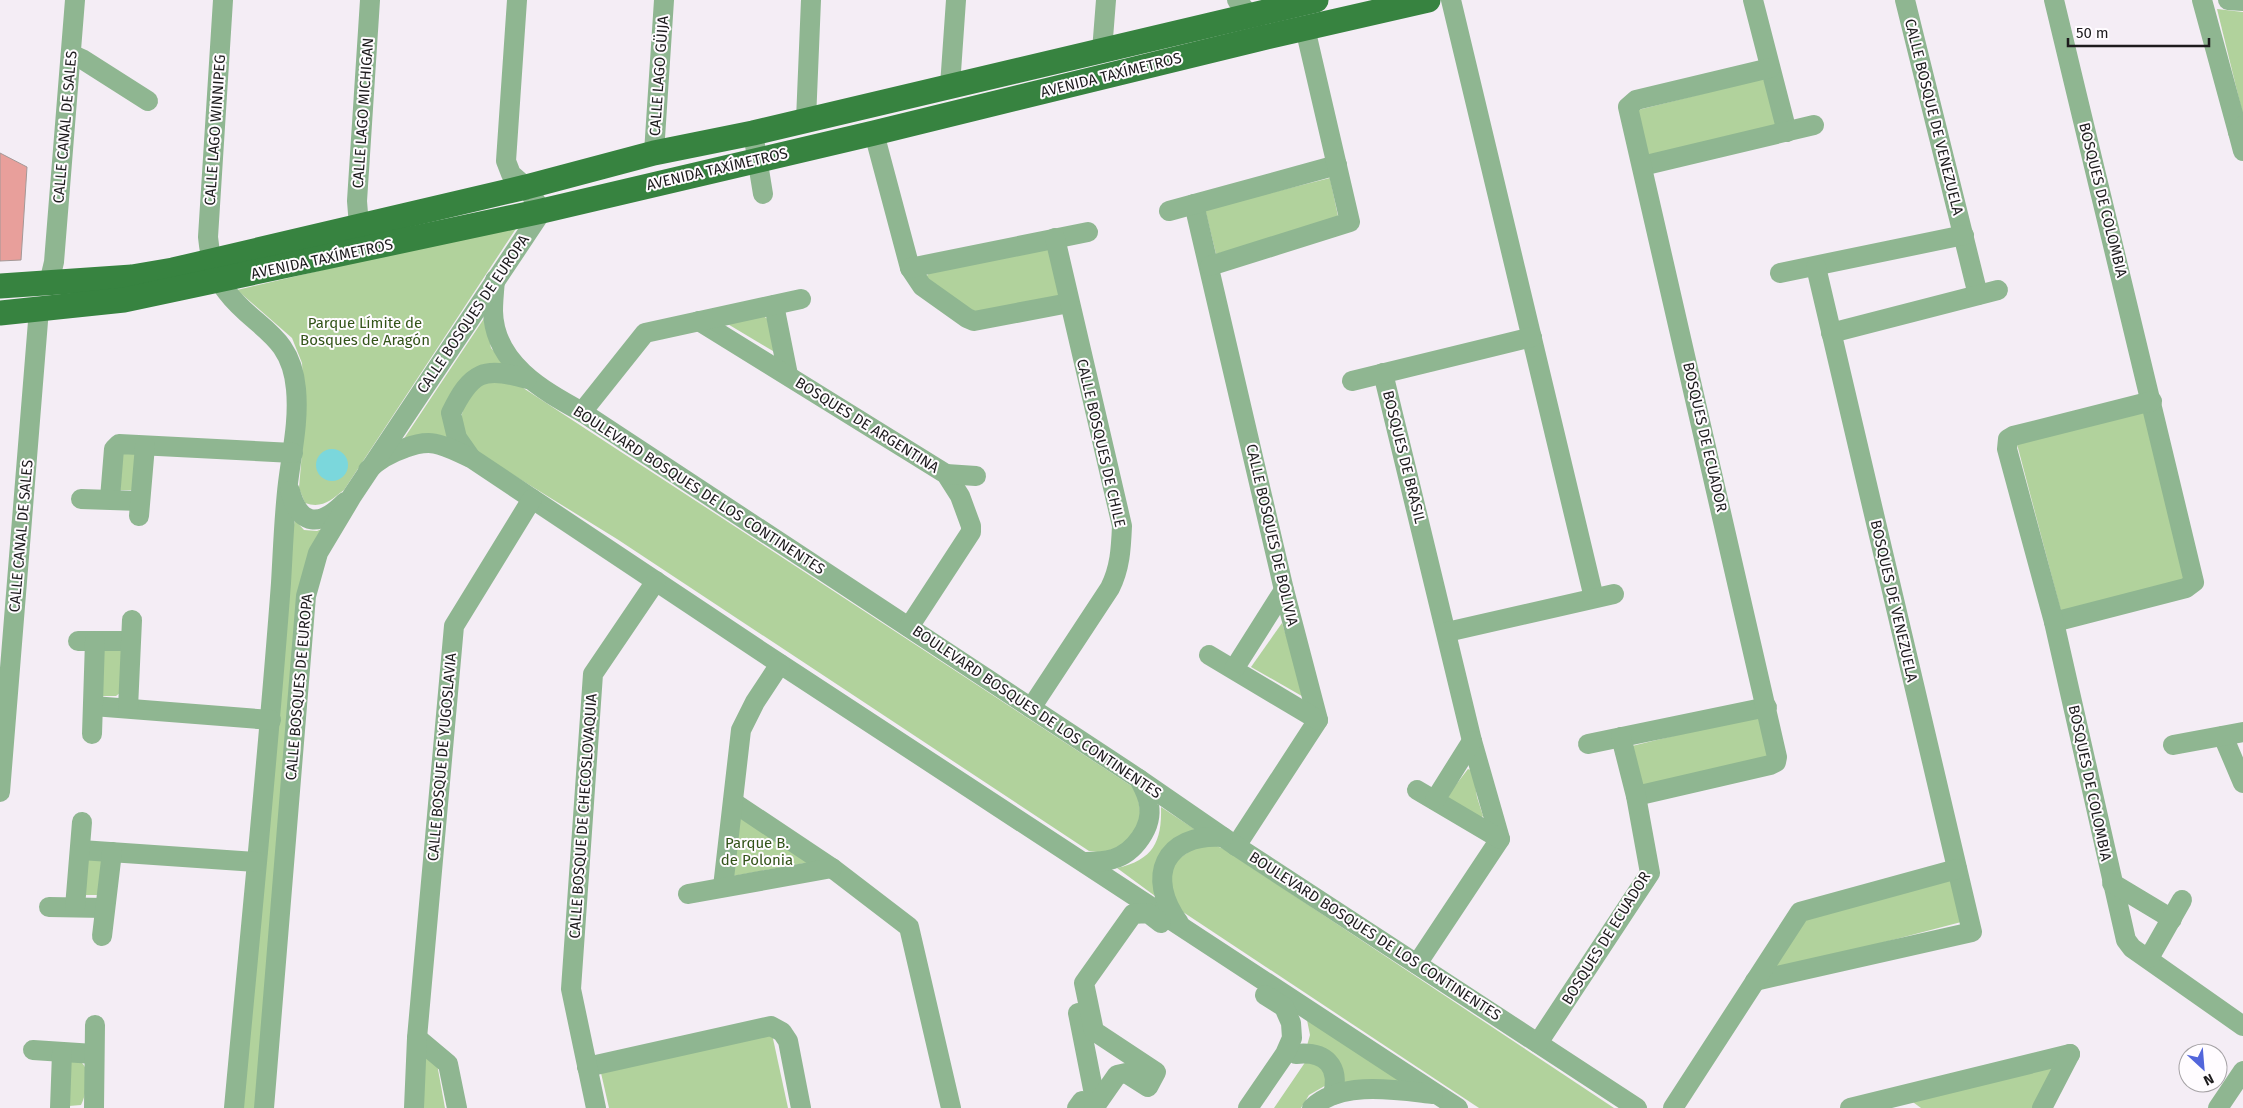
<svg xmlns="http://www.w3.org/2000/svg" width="2243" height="1108" font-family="'Fira Sans',sans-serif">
	<rect width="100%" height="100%" fill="#f4edf5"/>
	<g fill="#b1d29c">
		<path d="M 2217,9 L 2243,12 L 2243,115 Z"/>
		<path d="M 1761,79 L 1772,84 L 1783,125 L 1654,159 L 1645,154 L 1634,111 Z"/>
		<path d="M 1330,178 L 1339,221 L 1216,254 L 1205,209 Z"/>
		<path d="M 519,224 L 344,490 C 331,500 322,509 305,503 L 299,488 L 305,417 L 302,363 L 292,338 L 237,290 Z"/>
		<path d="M 1044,246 L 1051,252 L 1059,297 L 975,315 L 924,279 L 933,269 Z"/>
		<path d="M 759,313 L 769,320 L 778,354 L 721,320 Z"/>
		<path d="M 485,317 L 491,348 L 506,365 L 482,366 L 449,442 L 401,443 Z"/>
		<path d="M 508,378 L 1133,787 L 1138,797 L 1141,819 L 1128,842 L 1106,853 L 1089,851 L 617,539 L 471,449 C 457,414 458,412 481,382 Z"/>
		<path d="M 2145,408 L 2192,585 L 2063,619 L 2017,444 Z"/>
		<path d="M 123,449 L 133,449 L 138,459 L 132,490 L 120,490 Z"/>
		<path d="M 295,520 L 304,530 L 317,531 L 324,528 L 309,556 L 256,1108 L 243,1108 L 288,553 Z"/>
		<path d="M 1282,623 L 1307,699 L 1251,667 Z"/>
		<path d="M 119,648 L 127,658 L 126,688 L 116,696 L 101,696 L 103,649 Z"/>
		<path d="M 1755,716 L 1767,722 L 1774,755 L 1640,787 L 1632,746 Z"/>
		<path d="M 1468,769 L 1473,771 L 1477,797 L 1483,816 L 1478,821 L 1450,805 L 1448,795 Z"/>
		<path d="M 1161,807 L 1202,834 C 1164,850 1150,850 1155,896 L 1117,868 C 1153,860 1162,842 1161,807 Z"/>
		<path d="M 740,818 L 811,862 L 733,876 Z"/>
		<path d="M 1204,841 L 1224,849 L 1614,1108 L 1479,1108 L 1180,910 L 1173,902 L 1170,865 Z"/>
		<path d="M 87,853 L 104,854 L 101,895 L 82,895 Z"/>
		<path d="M 1954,876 L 1965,921 L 1770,972 L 1803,920 Z"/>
		<path d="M 1307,1020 L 1422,1090 L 1345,1086 L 1306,1049 L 1310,1035 Z"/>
		<path d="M 772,1034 L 788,1108 L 609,1108 L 601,1073 Z"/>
		<path d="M 423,1055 L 437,1064 L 445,1108 L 418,1108 Z"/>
		<path d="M 70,1061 C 74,1061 79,1060 82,1063 C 91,1071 86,1096 81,1105 L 69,1106 Z"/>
		<path d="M 1306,1061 L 1322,1064 L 1328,1084 L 1309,1095 L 1301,1108 L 1274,1108 Z"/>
		<path d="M 2057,1064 L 2034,1108 L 1921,1108 L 1910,1100 Z"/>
	</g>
	<circle fill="#7bd7dc" cx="332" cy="465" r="16"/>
	<path fill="#e89f9b" stroke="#a39897" d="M 0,153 L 27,167 L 21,260 L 0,261 Z"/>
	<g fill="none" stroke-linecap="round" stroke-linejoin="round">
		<g stroke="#8fb691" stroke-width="20">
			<path d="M 223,0 L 208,237 C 210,257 214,276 227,292 C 255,329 291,333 296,389 C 299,421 292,451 288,483 C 284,516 283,550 281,583 C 268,758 250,933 234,1108"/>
			<path d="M 1237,0 L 1250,16"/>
			<path d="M 1451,0 L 1594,598"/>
			<path d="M 1753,0 L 1787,132"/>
			<path d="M 1905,0 L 1978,295"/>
			<path d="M 2054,0 L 2194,582 L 2186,588 L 2054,622"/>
			<path d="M 2202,0 L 2238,132"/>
			<path d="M 2228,0 L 2243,1"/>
			<path d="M 1102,51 L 1106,0"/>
			<path d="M 71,54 L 82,59 L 148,101"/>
			<path d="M 950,86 L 956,0"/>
			<path d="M 806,120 L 811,0"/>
			<path d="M 2243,126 L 2238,132 L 2243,151"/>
			<path d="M 753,133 L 763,194"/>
			<path d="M 874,133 L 910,268 L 922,286 L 967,318 L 974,321 L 1069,303"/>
			<path d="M 654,153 L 664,0"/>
			<path d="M 1642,166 L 1814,125"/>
			<path d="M 1194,204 L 1284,590 L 1318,720 L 1236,846"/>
			<path d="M 1169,211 L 1337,165"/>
			<path d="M 359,226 L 357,201 L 370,0"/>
			<path d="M 1210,266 L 1350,222 L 1305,28"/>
			<path d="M 910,268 L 1088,232"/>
			<path d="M 1780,273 L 1964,235"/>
			<path d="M 495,280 C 494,291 493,301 493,311 C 494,363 542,390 582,412 L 1139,779 L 1236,846 L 1637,1108"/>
			<path d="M 49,283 L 54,262 L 75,0"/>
			<path d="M 774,305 L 788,375"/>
			<path d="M 699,321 L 946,474 L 960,496 L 971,526 L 971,532 L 909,627"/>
			<path d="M 1831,333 L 1998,290"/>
			<path d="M 1383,373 L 1472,741 L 1500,839 L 1417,964"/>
			<path d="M 1352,381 L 1532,337"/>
			<path d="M 2152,401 L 2013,436 L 2008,439 L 2007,449 L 2054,622 L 2126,940 L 2132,948 L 2243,1026"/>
			<path d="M 582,412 L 645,333 L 801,299"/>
			<path d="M 471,458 L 457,438 L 451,413 C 471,372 483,366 527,379"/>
			<path d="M 368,470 C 379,459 390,453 405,448 C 434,437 444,446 471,458 L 759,650 L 1458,1108"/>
			<path d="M 946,474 L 976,476"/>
			<path d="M 290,491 C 300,527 320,527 345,502"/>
			<path d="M 110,498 L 114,449 L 119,444 L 293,453"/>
			<path d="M 81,499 L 140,501"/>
			<path d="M 139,516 L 145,446"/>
			<path d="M 1447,632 L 1614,594"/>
			<path d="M 78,641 L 130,641"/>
			<path d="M 1209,655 L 1318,720"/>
			<path d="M 1234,669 L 1284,590"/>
			<path d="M 93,706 L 271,720"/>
			<path d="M 128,708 L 132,620"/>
			<path d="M 1031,708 L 1110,588 C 1120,568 1121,549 1122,526 L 1055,238"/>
			<path d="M 92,734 L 95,641"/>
			<path d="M 2223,736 L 2243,783"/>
			<path d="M 1588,744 L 1767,707"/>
			<path d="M 2173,745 L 2243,732"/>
			<path d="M 1417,790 L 1500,839"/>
			<path d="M 0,792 L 39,309"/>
			<path d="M 1636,796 L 1770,765 L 1776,762 L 1777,757 L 1628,107 L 1636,100 L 1770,68"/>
			<path d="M 1435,800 L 1472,741"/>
			<path d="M 733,802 L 832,868 L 909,927 L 951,1108"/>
			<path d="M 81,850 L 256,862"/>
			<path d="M 1086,862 C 1095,862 1104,862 1113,859 C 1134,853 1153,827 1149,805 C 1148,795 1143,787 1139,779"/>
			<path d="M 2112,883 L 2172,919"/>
			<path d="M 723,887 L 741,730 L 755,702 L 780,664"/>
			<path d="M 688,894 L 832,868"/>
			<path d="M 49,907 L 104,908"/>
			<path d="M 75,907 L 82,822"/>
			<path d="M 1179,923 C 1145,877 1164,833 1223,837"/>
			<path d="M 102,936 L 112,852"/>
			<path d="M 2149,958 L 2182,900"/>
			<path d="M 1755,981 L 1972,932 L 1816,267"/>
			<path d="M 1078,1013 L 1094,1094"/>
			<path d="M 417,1038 L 448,1064 L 457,1108"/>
			<path d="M 1538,1043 L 1650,873 L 1636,796 L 1621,737"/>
			<path d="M 33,1050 L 94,1054"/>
			<path d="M 1296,1054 C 1326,1051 1340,1066 1333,1095"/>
			<path d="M 587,1067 L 771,1026 L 782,1032 L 788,1041 L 801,1108"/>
			<path d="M 60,1108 L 62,1053"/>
			<path d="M 94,1108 L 95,1025"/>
			<path d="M 264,1108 L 306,596 L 318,553 L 352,496 L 542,211 L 526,187 L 511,174 L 506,161 L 517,0"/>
			<path d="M 414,1108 L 417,1038 L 454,626 L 532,499"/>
			<path d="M 596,1108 L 571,989 L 593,674 L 656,581"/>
			<path d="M 1077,1108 L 1082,1101"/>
			<path d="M 1094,1108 L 1117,1075 L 1126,1073 L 1148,1087 L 1156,1072 L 1094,1031 L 1084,983 L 1133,914 L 1148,913 L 1161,923"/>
			<path d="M 1248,1108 L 1285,1054 L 1292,1038 L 1291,1023 L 1284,1007 L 1265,995"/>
			<path d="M 1312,1108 C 1341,1080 1397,1090 1433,1094"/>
			<path d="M 1673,1108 L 1800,912 L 1957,869"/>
			<path d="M 1850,1108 L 2070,1054"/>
			<path d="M 2042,1108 L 2070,1054"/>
			<path d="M 2218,1108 L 2243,1071"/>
		</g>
		<g stroke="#378340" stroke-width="25">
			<path d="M 0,286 L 132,277 L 173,270 L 526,187 L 654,153 L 753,133 L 1316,0"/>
			<path d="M 0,313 L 124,300 L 542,211 L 874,133 L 1262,38 L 1428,0"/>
		</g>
	</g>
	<g text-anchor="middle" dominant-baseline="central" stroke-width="4" stroke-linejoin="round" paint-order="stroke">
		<g font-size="15" fill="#1d1b1d" stroke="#fffcff">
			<text transform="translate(1111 75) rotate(-14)">AVENIDA TAXÍMETROS</text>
			<text transform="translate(659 76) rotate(-86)">CALLE LAGO GÜIJA</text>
			<text transform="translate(363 113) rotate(-86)">CALLE LAGO MICHIGAN</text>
			<text transform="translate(1934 117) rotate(76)">CALLE BOSQUE DE VENEZUELA</text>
			<text transform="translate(65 127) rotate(-85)">CALLE CANAL DE SALES</text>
			<text transform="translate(215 130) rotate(-86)">CALLE LAGO WINNIPEG</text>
			<text transform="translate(717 169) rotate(-13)">AVENIDA TAXÍMETROS</text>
			<text transform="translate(2103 200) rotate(76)">BOSQUES DE COLOMBIA</text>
			<text transform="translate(322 259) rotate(-12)">AVENIDA TAXÍMETROS</text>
			<text transform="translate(473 314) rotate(-56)">CALLE BOSQUES DE EUROPA</text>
			<text transform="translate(867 425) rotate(32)">BOSQUES DE ARGENTINA</text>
			<text transform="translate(1705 437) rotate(77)">BOSQUES DE ECUADOR</text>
			<text transform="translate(1101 443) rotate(77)">CALLE BOSQUES DE CHILE</text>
			<text transform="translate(1404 457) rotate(76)">BOSQUES DE BRASIL</text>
			<text transform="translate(699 490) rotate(33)">BOULEVARD BOSQUES DE LOS CONTINENTES</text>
			<text transform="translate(1272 535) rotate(77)">CALLE BOSQUES DE BOLIVIA</text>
			<text transform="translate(21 536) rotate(-85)">CALLE CANAL DE SALES</text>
			<text transform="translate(1894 601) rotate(77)">BOSQUES DE VENEZUELA</text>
			<text transform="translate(299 687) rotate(-85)">CALLE BOSQUES DE EUROPA</text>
			<text transform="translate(1037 712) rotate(34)">BOULEVARD BOSQUES DE LOS CONTINENTES</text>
			<text transform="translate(442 757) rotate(-85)">CALLE BOSQUE DE YUGOSLAVIA</text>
			<text transform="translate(2090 783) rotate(78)">BOSQUES DE COLOMBIA</text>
			<text transform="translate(583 816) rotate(-86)">CALLE BOSQUE DE CHECOSLOVAQUIA</text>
			<text transform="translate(1375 936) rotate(33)">BOULEVARD BOSQUES DE LOS CONTINENTES</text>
			<text transform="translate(1606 938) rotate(-58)">BOSQUES DE ECUADOR</text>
		</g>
		<g font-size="15" fill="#325318" stroke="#fffcff">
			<text x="365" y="323">Parque Límite de<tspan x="365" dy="17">Bosques de Aragón</tspan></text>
			<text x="757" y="843">Parque B.<tspan x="757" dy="17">de Polonia</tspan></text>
		</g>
	</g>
	<g transform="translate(2203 1068) rotate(154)"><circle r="24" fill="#fffcff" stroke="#a5a2a5"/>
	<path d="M0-4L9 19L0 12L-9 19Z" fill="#5265db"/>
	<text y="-8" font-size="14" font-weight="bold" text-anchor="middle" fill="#1d1b1d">N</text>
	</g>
	<path d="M2068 38v8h141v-8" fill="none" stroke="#1d1b1d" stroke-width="2.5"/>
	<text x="2076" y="38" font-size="15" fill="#1d1b1d" stroke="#fffcff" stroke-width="4" paint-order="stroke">50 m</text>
</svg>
